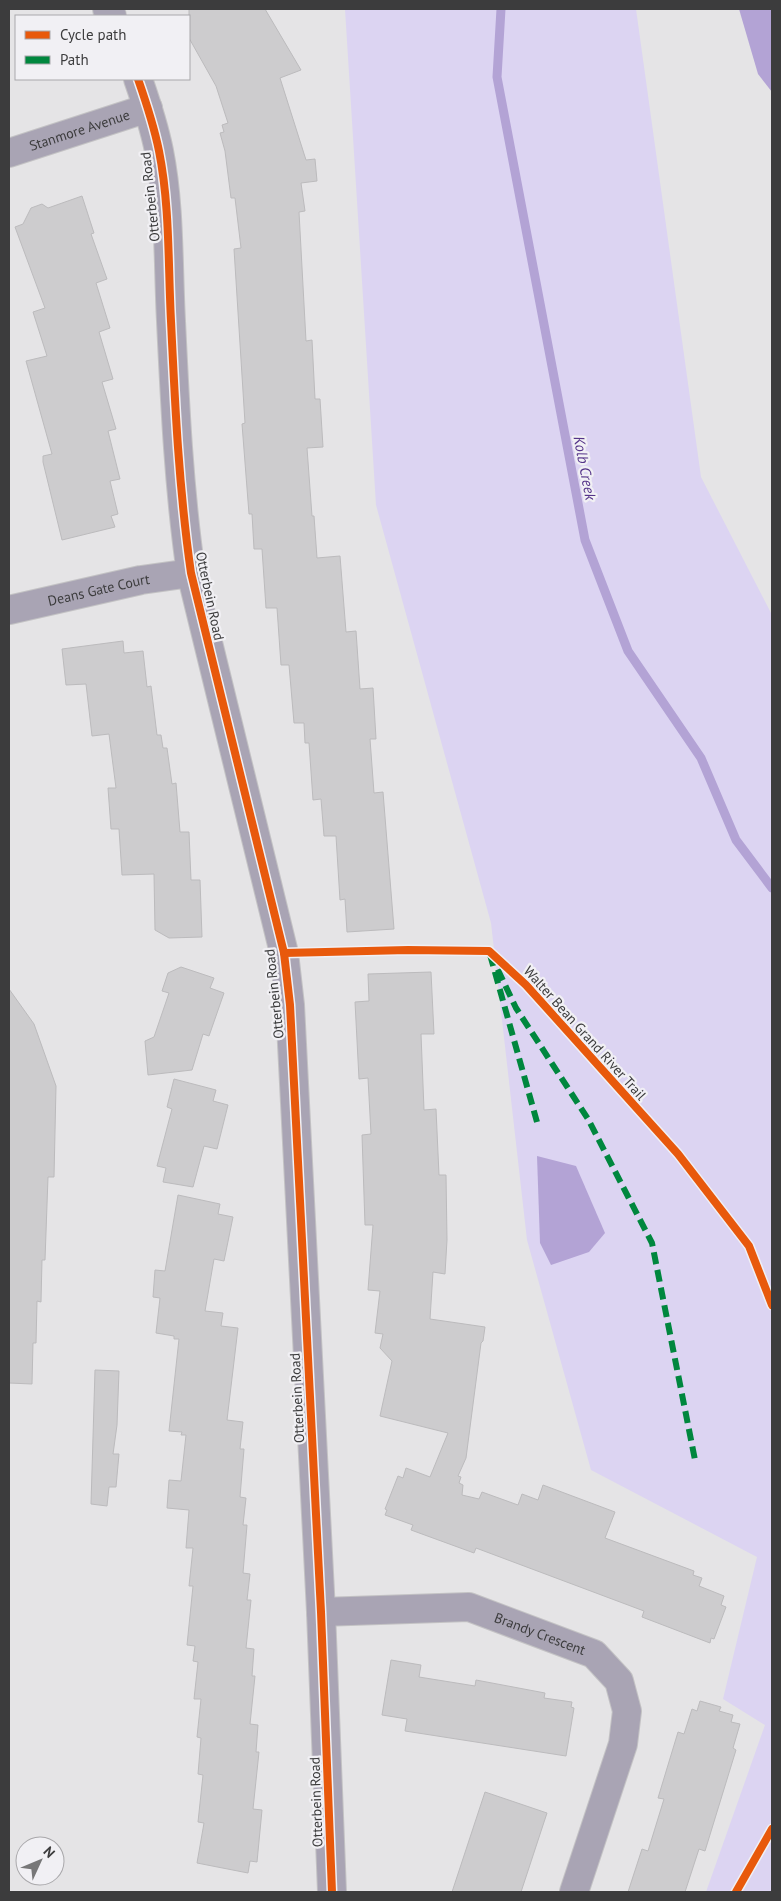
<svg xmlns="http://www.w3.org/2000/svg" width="781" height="1901" font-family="'PT Sans',sans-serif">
	<rect width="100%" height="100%" fill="#e5e4e6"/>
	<path fill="#dcd4f2" d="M 345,9 L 636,9 L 701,477 L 772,615 L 772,1892 L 706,1892 L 765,1725 L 723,1699 L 757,1557 L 591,1470 L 527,1240 L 491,923 L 376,505 Z"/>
	<g fill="#b3a3d5">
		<path d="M 739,9 L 772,9 L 772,92 L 758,74 Z"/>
		<path d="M 537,1156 L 576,1166 L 605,1233 L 589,1252 L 551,1265 L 540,1243 Z"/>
	</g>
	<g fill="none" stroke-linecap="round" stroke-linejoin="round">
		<path stroke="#b3a3d5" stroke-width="9" d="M 501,9 L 497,77 L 585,540 L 628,651 L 701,758 L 736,840 L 772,888"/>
	</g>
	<g fill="#cdccce" stroke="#bcbbbd">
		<path d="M 189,9 L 265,9 L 301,70 L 280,78 L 306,160 L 315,159 L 317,181 L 301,183 L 305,211 L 299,212 L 306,341 L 312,340 L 315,399 L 320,399 L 323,447 L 307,448 L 312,516 L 314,516 L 317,558 L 340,556 L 346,632 L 356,631 L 360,689 L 373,688 L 376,739 L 370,739 L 374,793 L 383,792 L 394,929 L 347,932 L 345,899 L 340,900 L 336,836 L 324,836 L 321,799 L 313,800 L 309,743 L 305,743 L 304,723 L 294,723 L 289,665 L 281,665 L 277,608 L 266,608 L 262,549 L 254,549 L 252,514 L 249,514 L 242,424 L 245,423 L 234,249 L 241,248 L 235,198 L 231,198 L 225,151 L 220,133 L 224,132 L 222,125 L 228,123 L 216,86 L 189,38 Z"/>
		<path d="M 82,196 L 94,233 L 91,234 L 107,279 L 96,283 L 110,328 L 99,332 L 113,379 L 102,382 L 116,429 L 108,431 L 120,479 L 110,481 L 118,514 L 111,516 L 115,527 L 62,540 L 43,462 L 43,456 L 52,454 L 26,361 L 47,356 L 33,312 L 45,308 L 15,227 L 23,224 L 31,208 L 42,204 L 48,208 Z"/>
		<path d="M 123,641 L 124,653 L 143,651 L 147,687 L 151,686 L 157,735 L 161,735 L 163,748 L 167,748 L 172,784 L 176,783 L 180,832 L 189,832 L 191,880 L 200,880 L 202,937 L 169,938 L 155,930 L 154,874 L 122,875 L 119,829 L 111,829 L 108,788 L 116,788 L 109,734 L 92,736 L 86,684 L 66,685 L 62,649 Z"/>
		<path d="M 181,967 L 214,978 L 210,988 L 224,993 L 209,1036 L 203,1034 L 192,1070 L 148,1075 L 145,1041 L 154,1037 L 169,993 L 162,991 L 168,973 Z"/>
		<path d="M 431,972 L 434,1034 L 421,1034 L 424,1110 L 436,1109 L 439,1175 L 446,1175 L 447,1240 L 445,1274 L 433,1272 L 430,1319 L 485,1327 L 483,1341 L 481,1343 L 466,1458 L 458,1476 L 461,1477 L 459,1483 L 463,1485 L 462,1495 L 479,1499 L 482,1492 L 518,1505 L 522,1494 L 538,1500 L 543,1485 L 615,1512 L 605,1538 L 694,1571 L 693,1575 L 702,1578 L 699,1586 L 724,1596 L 721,1605 L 726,1607 L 714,1639 L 711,1638 L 710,1643 L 642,1617 L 644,1611 L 476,1548 L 474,1553 L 411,1530 L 413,1525 L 385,1515 L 387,1510 L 385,1509 L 398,1476 L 403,1478 L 406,1468 L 430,1477 L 448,1433 L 380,1416 L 392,1361 L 380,1348 L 383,1334 L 375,1333 L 380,1291 L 368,1290 L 373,1225 L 365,1225 L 362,1135 L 371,1134 L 368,1078 L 359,1079 L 355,1002 L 369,1001 L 368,974 Z"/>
		<path d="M 9,989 L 34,1024 L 56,1086 L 54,1177 L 48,1177 L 45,1260 L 42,1260 L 41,1302 L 37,1301 L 36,1343 L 33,1343 L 32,1384 L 9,1383 Z"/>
		<path d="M 174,1079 L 216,1090 L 213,1101 L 228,1105 L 217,1149 L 204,1146 L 193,1187 L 163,1182 L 166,1168 L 157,1166 L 172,1109 L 167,1107 Z"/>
		<path d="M 178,1195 L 220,1204 L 218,1214 L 233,1217 L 224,1261 L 214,1259 L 205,1311 L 223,1313 L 221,1326 L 238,1328 L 227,1420 L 243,1422 L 240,1449 L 244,1449 L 240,1497 L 246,1498 L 243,1525 L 247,1525 L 243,1573 L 250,1574 L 247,1600 L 251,1600 L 246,1648 L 254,1649 L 252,1676 L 255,1676 L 250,1724 L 258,1725 L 256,1752 L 259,1752 L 253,1809 L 262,1810 L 257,1862 L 250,1861 L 248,1873 L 197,1863 L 204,1823 L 198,1822 L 203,1775 L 198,1774 L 201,1738 L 197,1737 L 201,1699 L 194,1699 L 198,1662 L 193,1661 L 195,1646 L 187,1645 L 193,1586 L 189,1586 L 193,1548 L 186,1548 L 189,1510 L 167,1508 L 169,1480 L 181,1481 L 186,1435 L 181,1435 L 182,1432 L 169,1431 L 179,1339 L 174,1339 L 174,1336 L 156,1333 L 160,1298 L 153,1297 L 155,1270 L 165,1271 Z"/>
		<path d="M 95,1370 L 119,1371 L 117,1425 L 113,1454 L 119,1454 L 116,1487 L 109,1487 L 107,1506 L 91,1504 Z"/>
		<path d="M 391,1660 L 421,1665 L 419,1677 L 475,1686 L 476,1680 L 545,1693 L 544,1698 L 572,1702 L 571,1707 L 574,1708 L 566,1756 L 405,1731 L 407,1719 L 382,1715 Z"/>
		<path d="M 700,1701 L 721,1707 L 719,1711 L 733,1715 L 731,1722 L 740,1724 L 733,1748 L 736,1750 L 705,1851 L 699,1849 L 685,1892 L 628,1892 L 642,1849 L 648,1851 L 664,1799 L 658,1798 L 678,1732 L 684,1734 L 692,1709 L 697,1711 Z"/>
		<path d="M 485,1792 L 547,1813 L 521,1892 L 452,1892 Z"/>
	</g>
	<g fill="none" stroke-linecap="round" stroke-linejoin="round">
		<g stroke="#c3c2c4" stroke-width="30">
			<g id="minor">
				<path d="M 107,9 L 112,16"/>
				<path d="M 138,79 C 146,102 154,126 159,151 C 170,206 168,265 171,321 C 175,405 179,490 191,573 L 284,953 L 290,1005 L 321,1612 L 332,1892"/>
				<path id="s1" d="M 9,153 L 148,108"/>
				<path id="s2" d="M 9,610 L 141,580 L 191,573"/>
				<path id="s3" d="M 321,1612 L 469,1607 L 594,1654 L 619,1681 L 627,1711 L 623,1744 L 574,1892"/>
			</g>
		</g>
		<use href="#minor" stroke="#a9a4b4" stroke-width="28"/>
		<path stroke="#00873e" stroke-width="6" stroke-dasharray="12 6" stroke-linecap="butt" d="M 537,1122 L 489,951 L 516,1008 L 588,1119 L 652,1243 L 695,1460"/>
		<g stroke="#f1f0f4" stroke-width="11">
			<g id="cycleway">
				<path d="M 138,79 C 146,102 154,126 159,151 C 170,206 168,265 171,321 C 175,405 179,490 191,573 L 284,953 L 290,1005 L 321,1612 L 332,1892"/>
				<path d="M 284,953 L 408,950 L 489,951 L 526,985 L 678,1154 L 749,1246 L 772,1305"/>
				<path d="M 736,1892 L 772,1829"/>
			</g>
		</g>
		<use href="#cycleway" stroke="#e8590c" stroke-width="8"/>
	</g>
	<g text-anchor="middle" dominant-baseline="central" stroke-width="4.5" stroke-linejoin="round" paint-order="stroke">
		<g font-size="14" fill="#3c3c3d" stroke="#f1f0f4">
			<text stroke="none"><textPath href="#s1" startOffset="74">Stanmore Avenue</textPath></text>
			<text transform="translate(150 197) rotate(-96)">Otterbein Road</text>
			<text stroke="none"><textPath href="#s2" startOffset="92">Deans Gate Court</textPath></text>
			<text transform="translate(210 596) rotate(78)">Otterbein Road</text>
			<text transform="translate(274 994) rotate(-96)">Otterbein Road</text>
			<text transform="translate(585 1033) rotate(48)">Walter Bean Grand River Trail</text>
			<text transform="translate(297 1398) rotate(-93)">Otterbein Road</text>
			<text stroke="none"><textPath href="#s3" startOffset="224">Brandy Crescent</textPath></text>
			<text transform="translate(316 1802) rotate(-92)">Otterbein Road</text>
		</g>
		<g font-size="15" font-style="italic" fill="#553489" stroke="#f1f0f4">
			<text transform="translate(585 468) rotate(79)">Kolb Creek</text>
		</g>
	</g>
	<rect width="781" height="1901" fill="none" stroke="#3c3c3d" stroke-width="20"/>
	<rect x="15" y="15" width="175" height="65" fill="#f1f0f4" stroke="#a9a8ab"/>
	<rect x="25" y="31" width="25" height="8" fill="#e8590c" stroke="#a9a8ab"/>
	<text x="60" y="40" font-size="15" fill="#3c3c3d">Cycle path</text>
	<rect x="25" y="56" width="25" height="8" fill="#00873e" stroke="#a9a8ab"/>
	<text x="60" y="65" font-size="15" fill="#3c3c3d">Path</text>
	<g transform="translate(40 1861) rotate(46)"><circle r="24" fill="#f1f0f4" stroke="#a9a8ab"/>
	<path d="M0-4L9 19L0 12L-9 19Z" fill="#777778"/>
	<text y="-8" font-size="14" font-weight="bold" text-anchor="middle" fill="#3c3c3d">N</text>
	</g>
</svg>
